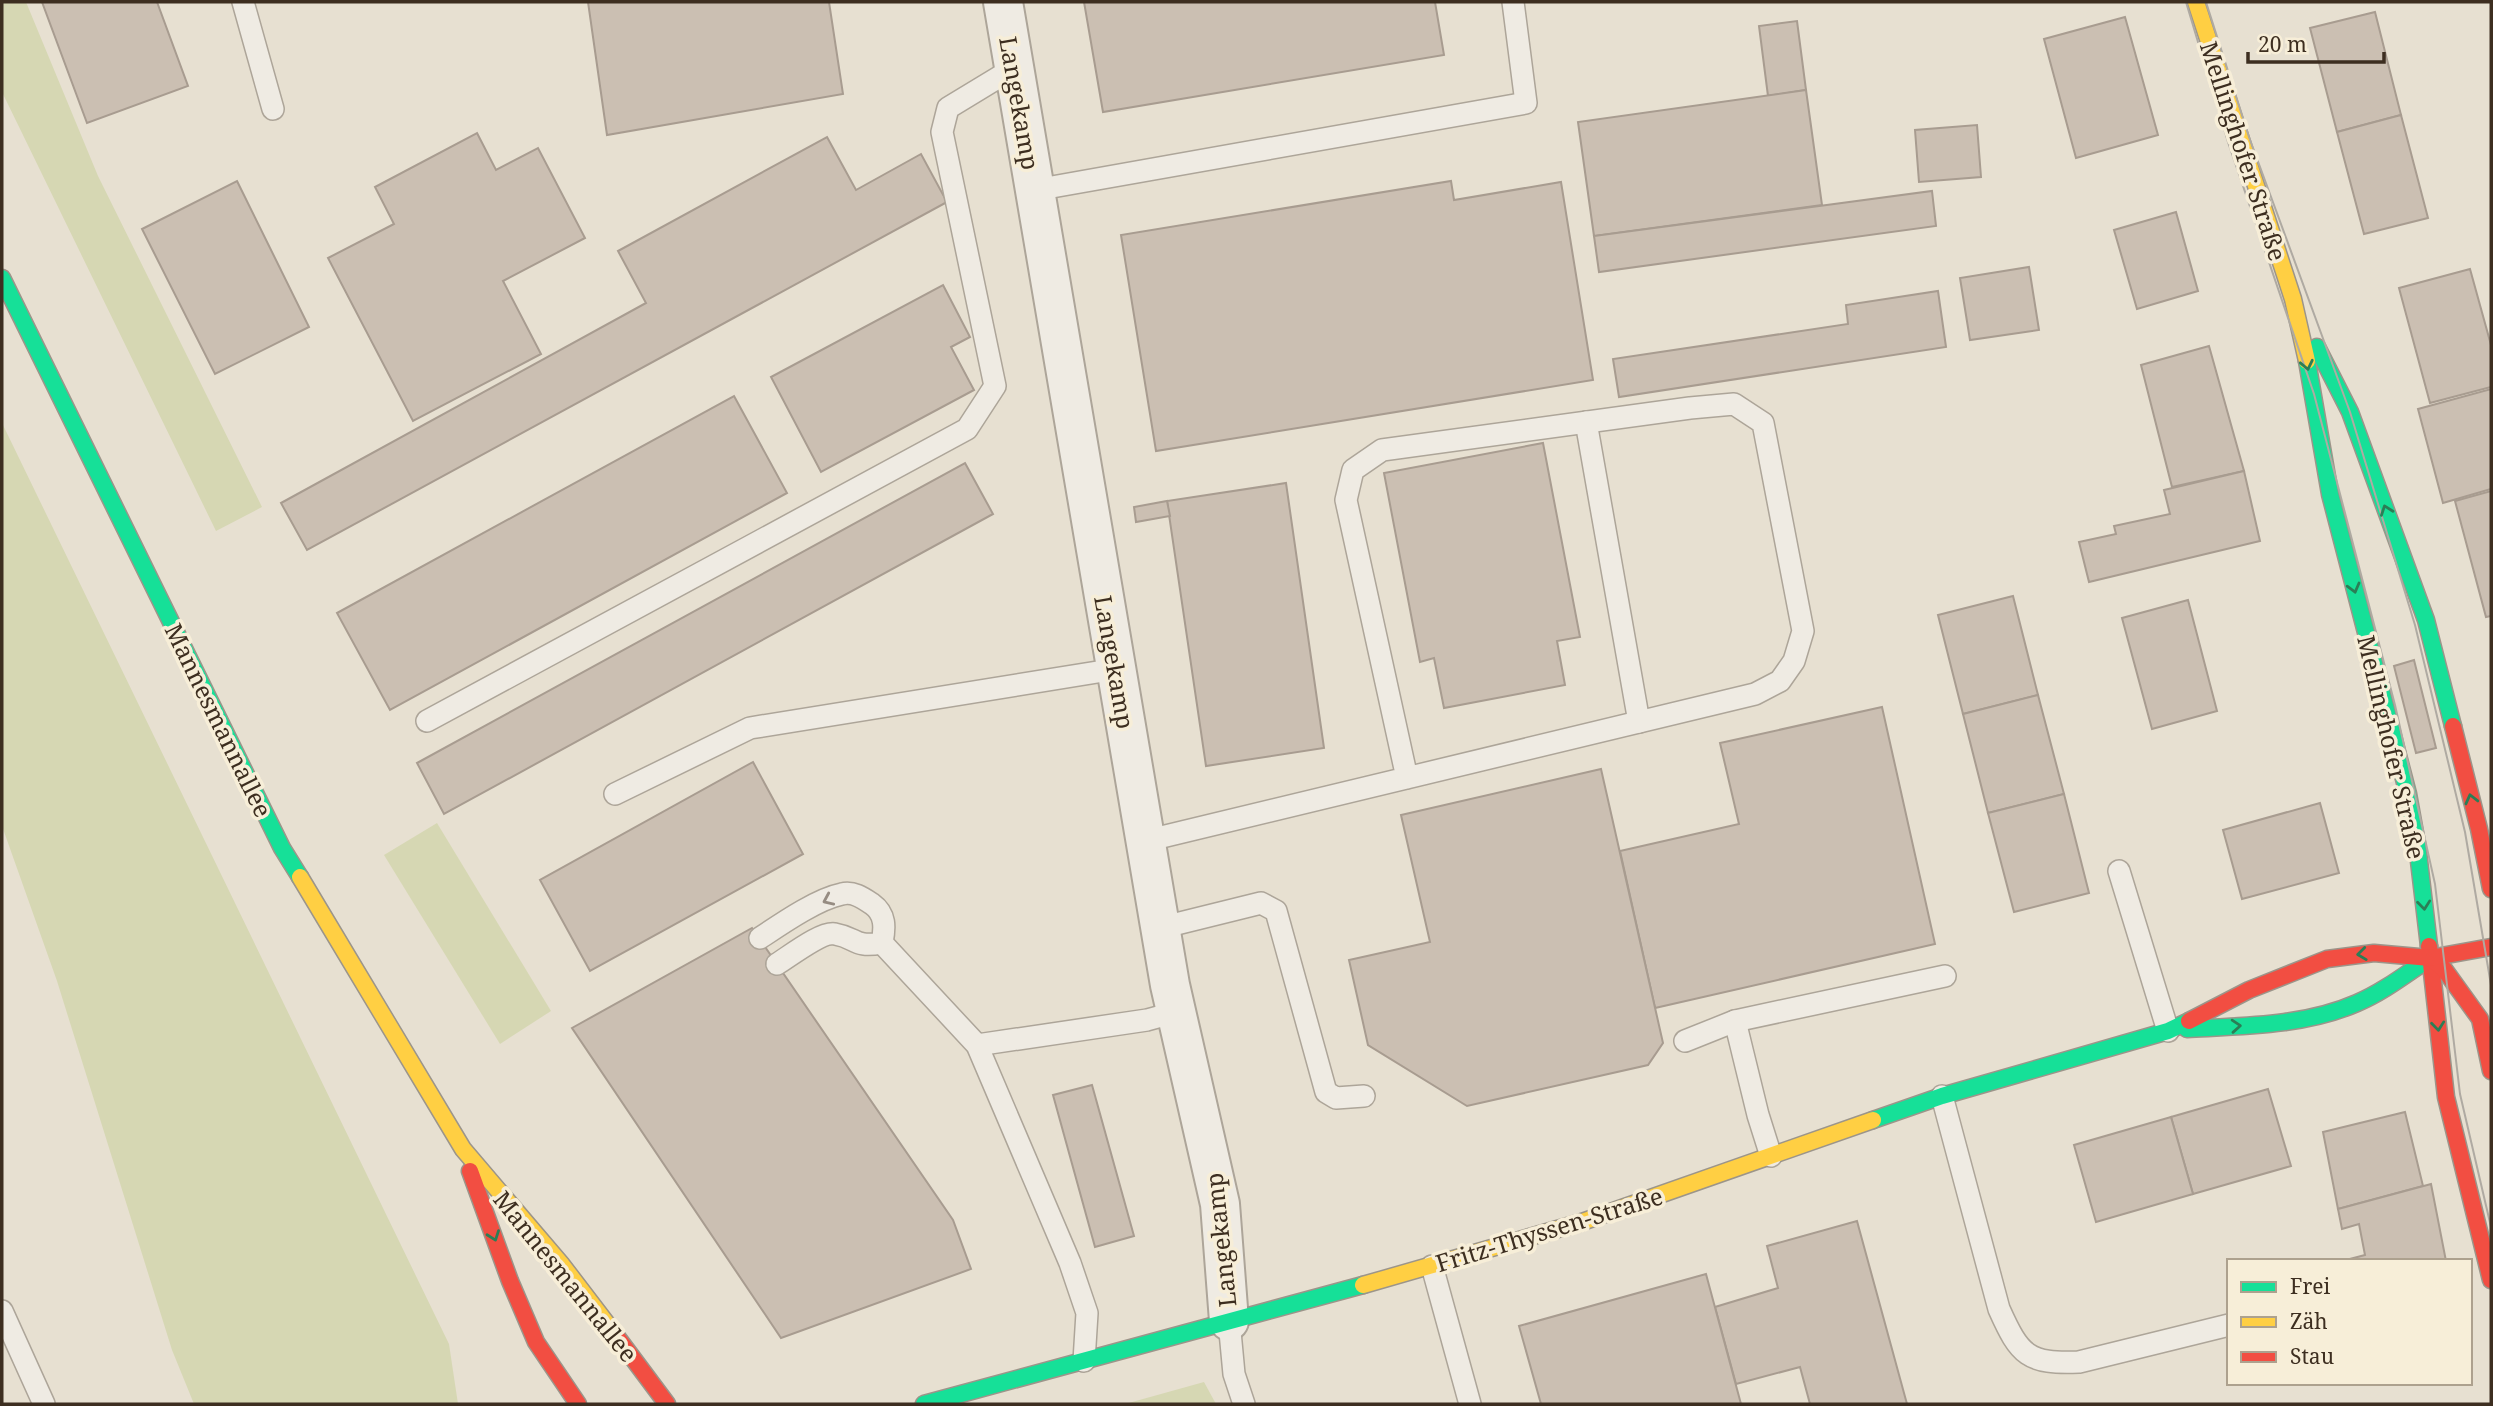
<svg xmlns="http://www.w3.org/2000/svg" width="2493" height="1406" font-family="'Noto Serif',serif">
	<rect width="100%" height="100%" fill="#e7e0d1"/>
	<g fill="#d6d7b3">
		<path d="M 2,2 L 26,2 L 98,176 L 262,507 L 216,531 L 2,92 Z"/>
		<path d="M 2,423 L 449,1344 L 458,1404 L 194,1404 L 172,1350 L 57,981 L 2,826 Z"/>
		<path d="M 437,823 L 551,1011 L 500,1044 L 384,855 Z"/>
		<path d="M 1204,1382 L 1216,1404 L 1125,1404 Z"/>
	</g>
	<g fill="#cbbfb2" stroke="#a89c90" stroke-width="2">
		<path d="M 42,2 L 157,2 L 188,86 L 87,123 Z"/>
		<path d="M 588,2 L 829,2 L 843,94 L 607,135 Z"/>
		<path d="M 1084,2 L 1435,2 L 1444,55 L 1103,112 Z"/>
		<path d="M 2375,12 L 2401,115 L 2337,132 L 2310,28 Z"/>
		<path d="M 2125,17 L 2158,135 L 2076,158 L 2044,39 Z"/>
		<path d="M 1797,21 L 1806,90 L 1768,96 L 1759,26 Z"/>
		<path d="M 1806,90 L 1822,205 L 1594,236 L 1578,122 Z"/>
		<path d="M 2401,115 L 2428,218 L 2364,234 L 2337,132 Z"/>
		<path d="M 1977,125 L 1981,177 L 1919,182 L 1915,130 Z"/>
		<path d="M 477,133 L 496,170 L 538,148 L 585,238 L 503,281 L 541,354 L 413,421 L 328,258 L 394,224 L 375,187 Z"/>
		<path d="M 827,137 L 856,190 L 921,154 L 947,202 L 307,550 L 281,503 L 646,303 L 618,251 Z"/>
		<path d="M 237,181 L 309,327 L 215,374 L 142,229 Z"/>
		<path d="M 1451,181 L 1454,200 L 1561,182 L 1593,380 L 1156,451 L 1121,235 Z"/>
		<path d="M 1932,191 L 1936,226 L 1599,272 L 1594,236 Z"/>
		<path d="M 2176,212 L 2198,291 L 2137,309 L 2114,230 Z"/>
		<path d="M 2029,267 L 2039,330 L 1970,340 L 1960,278 Z"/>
		<path d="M 2470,269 L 2491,345 L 2491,387 L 2430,403 L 2399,288 Z"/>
		<path d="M 943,285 L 970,337 L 951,347 L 974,390 L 821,472 L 771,377 Z"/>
		<path d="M 1938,291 L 1946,347 L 1619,397 L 1613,359 L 1848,324 L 1846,305 Z"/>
		<path d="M 2209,346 L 2244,471 L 2172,487 L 2141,365 Z"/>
		<path d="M 2491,389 L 2491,489 L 2443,503 L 2418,409 Z"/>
		<path d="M 734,396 L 787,493 L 390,710 L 337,613 Z"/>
		<path d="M 1543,443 L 1580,637 L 1557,641 L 1565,685 L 1444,708 L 1434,658 L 1420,662 L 1384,473 Z"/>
		<path d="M 965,463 L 993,514 L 444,814 L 417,763 Z"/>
		<path d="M 2244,471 L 2260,541 L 2089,582 L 2079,542 L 2116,534 L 2114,526 L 2170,514 L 2164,490 Z"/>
		<path d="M 1286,483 L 1324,748 L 1206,766 L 1167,501 Z"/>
		<path d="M 2491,491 L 2491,616 L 2486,617 L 2455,501 Z"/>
		<path d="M 1167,501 L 1170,516 L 1136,522 L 1134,507 Z"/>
		<path d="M 2013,596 L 2038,695 L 1963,714 L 1938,615 Z"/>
		<path d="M 2188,600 L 2217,711 L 2152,729 L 2122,618 Z"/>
		<path d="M 2414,660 L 2436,748 L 2416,753 L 2394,666 Z"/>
		<path d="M 2038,695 L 2064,794 L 1988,813 L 1963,714 Z"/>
		<path d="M 1882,707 L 1935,944 L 1655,1008 L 1620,851 L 1739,824 L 1720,743 Z"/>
		<path d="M 753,762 L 803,854 L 590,971 L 540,880 Z"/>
		<path d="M 1601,769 L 1663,1043 L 1648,1065 L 1467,1106 L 1368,1045 L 1349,960 L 1430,942 L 1401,815 Z"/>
		<path d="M 2064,794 L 2089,893 L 2014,912 L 1988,813 Z"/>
		<path d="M 2320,803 L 2339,873 L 2242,899 L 2223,830 Z"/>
		<path d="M 752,928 L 953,1220 L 971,1269 L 781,1338 L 572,1028 Z"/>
		<path d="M 1092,1085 L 1134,1236 L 1095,1247 L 1053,1095 Z"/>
		<path d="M 2268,1089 L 2291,1166 L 2193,1194 L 2171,1117 Z"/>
		<path d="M 2405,1112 L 2423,1186 L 2338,1209 L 2323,1132 Z"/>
		<path d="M 2171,1117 L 2193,1194 L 2096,1222 L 2074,1145 Z"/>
		<path d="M 2431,1184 L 2446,1261 L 2342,1261 L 2365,1255 L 2359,1224 L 2342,1229 L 2338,1209 Z"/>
		<path d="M 1857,1221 L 1907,1404 L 1810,1404 L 1800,1367 L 1736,1384 L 1715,1307 L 1778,1288 L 1767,1246 Z"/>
		<path d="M 1706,1274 L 1741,1404 L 1541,1404 L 1519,1326 Z"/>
	</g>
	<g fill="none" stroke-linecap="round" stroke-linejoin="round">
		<g stroke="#ada599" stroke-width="24">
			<g id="lane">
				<path d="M 243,2 L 273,109"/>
				<path d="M 1035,190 L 1526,103 L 1513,2"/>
				<path d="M 1586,422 L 1639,722"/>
				<path d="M 427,721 L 967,429 L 995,386 L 942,132 L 948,108 L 1014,68"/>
				<path d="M 615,794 L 750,728 L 1116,669"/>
				<path d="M 1145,841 L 1755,694 L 1780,681 L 1794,661 L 1803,631 L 1763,423 L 1734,404 L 1690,408 L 1382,450 L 1353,470 L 1346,500 L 1407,778"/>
				<path d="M 2119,871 L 2168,1031"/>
				<path d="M 1160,928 L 1261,903 L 1276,911 L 1326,1092 L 1336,1098 L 1364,1096"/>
				<path d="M 760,938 C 781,924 817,899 842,894 C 853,891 863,898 872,904 C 886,914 885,928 882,943"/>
				<path d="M 882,943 L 977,1045 L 1070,1263 L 1087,1313 L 1084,1361"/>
				<path d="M 777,964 C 790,956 822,931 835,934 C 858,938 853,948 882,943"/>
				<path d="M 1735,1021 L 1758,1115 L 1771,1156"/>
				<path d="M 1685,1041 L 1735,1021 L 1945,976"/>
				<path d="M 977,1045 L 1147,1020 L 1176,1012"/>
				<path d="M 1942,1096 L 1999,1309 C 2020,1356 2028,1364 2079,1362 L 2229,1325"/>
				<path d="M 1432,1266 L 1470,1404"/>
				<path d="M 2,1311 L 44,1404"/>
				<path d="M 1229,1321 L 1234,1374 L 1244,1404"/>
			</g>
		</g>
		<g stroke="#ada599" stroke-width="42">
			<path id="street" d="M 1003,2 L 1170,985 L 1220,1204 L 1229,1321"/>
		</g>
		<g stroke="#9c958a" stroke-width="19">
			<g id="fast">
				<path d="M 2,278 L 282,848 L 300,877"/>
				<path d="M 2317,347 L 2350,412 L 2426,620 L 2453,726"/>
				<path d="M 2307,361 L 2330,494 L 2408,794 L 2417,844 L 2429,946"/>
				<path d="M 2187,1029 C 2243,1026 2305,1026 2357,1003 C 2383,992 2406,974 2430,958"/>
				<path d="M 1873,1120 L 1942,1096 L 2168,1031 L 2189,1021"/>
				<path d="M 924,1404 L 1363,1285"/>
			</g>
		</g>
		<g stroke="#9c958a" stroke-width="19">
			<g id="slow">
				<path d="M 2196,2 L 2293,299 L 2307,361"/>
				<path d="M 300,877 L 463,1149 L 562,1265 L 614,1333"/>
				<path d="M 1363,1285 L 1582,1222 L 1873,1120"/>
			</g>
		</g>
		<g stroke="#9c958a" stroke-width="19">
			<g id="jam">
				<path d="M 2453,726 L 2479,829 L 2491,889"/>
				<path d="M 2429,946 L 2446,1097 L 2491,1280"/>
				<path d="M 2430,958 L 2444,969 L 2480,1019 L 2491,1071"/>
				<path d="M 2189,1021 L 2249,990 L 2327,959 L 2374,953 L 2430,958 L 2491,947"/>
				<path d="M 470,1171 L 510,1281 L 536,1342 L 578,1404"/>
				<path d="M 614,1333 L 667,1404"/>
			</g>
		</g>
		<use href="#lane" stroke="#efebe3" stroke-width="21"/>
		<use href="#street" stroke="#efebe3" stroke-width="38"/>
		<use href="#fast" stroke="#16e098" stroke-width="16"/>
		<use href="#slow" stroke="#ffcf43" stroke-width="16"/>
		<use href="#jam" stroke="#f24e42" stroke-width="16"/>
		<g stroke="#afaaa2" stroke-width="2">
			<path d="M 2186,2 L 2228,142 L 2314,394 L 2395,705 L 2435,884 L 2460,1094 L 2491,1227"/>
			<path d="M 2206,2 L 2249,137 L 2350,412 L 2415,625 L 2465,832 L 2491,985"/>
		</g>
	</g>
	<defs><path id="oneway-chevron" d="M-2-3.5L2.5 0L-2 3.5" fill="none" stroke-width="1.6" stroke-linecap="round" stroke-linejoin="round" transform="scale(1.75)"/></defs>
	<g stroke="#2b7e56">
		<use href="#oneway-chevron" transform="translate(2307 365) rotate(78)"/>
		<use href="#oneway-chevron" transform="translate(2386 510) rotate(-110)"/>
		<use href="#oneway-chevron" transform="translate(2354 588) rotate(75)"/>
		<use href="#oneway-chevron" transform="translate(2471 799) rotate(-104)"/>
		<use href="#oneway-chevron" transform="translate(2424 905) rotate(84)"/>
		<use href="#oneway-chevron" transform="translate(2362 954) rotate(173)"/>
		<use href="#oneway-chevron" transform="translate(2236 1026) rotate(-4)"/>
		<use href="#oneway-chevron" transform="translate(2438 1026) rotate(84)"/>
		<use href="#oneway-chevron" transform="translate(494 1236) rotate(70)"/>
	</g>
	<use stroke="#968c82" href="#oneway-chevron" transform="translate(828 900) rotate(156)"/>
	<g text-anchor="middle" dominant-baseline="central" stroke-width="7" stroke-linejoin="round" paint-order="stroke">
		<g font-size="24" fill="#3d2e20" stroke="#f7eed8">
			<text transform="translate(1020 103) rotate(80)">Langekamp</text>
			<text transform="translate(2244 151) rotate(72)">Mellinghofer Straße</text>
			<text transform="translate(1115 662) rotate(80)">Langekamp</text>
			<text transform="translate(219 720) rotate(64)">Mannesmannallee</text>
			<text transform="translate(2392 747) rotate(77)">Mellinghofer Straße</text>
			<text transform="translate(1549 1229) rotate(-17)">Fritz-Thyssen-Straße</text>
			<text transform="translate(1220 1240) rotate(-96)">Langekamp</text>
			<text transform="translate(566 1276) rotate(51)">Mannesmannallee</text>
		</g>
	</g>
	<rect width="2493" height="1406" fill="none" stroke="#3d2e20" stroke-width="7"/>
	<rect x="2227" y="1259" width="245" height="126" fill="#f7eed8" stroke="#ada18e" stroke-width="2"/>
	<rect x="2241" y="1282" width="35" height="10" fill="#16e098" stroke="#ada18e" stroke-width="2"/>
	<text x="2290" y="1294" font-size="21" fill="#3d2e20">Frei</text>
	<rect x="2241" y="1317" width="35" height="10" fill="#ffcf43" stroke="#ada18e" stroke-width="2"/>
	<text x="2290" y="1329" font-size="21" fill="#3d2e20">Zäh</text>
	<rect x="2241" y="1352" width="35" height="10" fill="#f24e42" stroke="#ada18e" stroke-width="2"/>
	<text x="2290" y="1364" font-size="21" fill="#3d2e20">Stau</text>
	<path d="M2248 52v10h136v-10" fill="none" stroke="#3d2e20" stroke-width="3.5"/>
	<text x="2258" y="52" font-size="21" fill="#3d2e20" stroke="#f7eed8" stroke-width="5" paint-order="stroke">20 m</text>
</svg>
